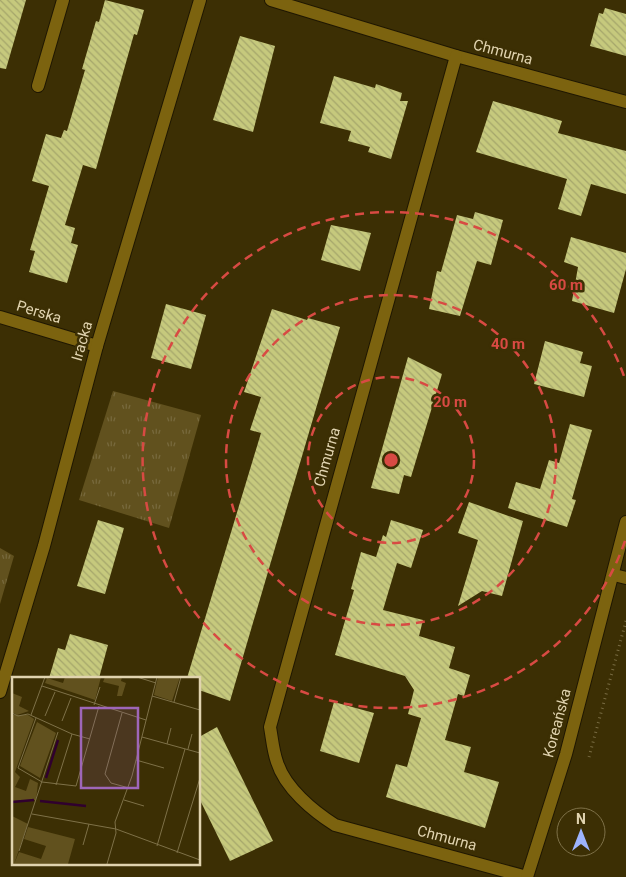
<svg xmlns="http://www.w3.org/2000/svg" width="626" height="877" font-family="Roboto,sans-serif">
	<defs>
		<pattern id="grass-tufts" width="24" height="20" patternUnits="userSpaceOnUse" patternTransform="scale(1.25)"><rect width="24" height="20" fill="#61511e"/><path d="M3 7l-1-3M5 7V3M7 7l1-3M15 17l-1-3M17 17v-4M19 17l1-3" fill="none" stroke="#77693c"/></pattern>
		<pattern id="building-back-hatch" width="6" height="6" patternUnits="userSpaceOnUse" patternTransform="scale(1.25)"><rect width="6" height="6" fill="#c6c97d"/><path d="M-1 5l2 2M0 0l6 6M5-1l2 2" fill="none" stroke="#a5a66b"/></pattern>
	</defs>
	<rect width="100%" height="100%" fill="#3c2f04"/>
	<g fill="url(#grass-tufts)">
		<path d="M 113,391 L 201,415 L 169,528 L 79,500 Z"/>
		<path d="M 0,548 L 14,556 L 0,604 Z"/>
	</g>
	<g fill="url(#building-back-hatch)">
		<path d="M 0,0 L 26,0 L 6,69 L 0,68 Z"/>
		<path d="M 105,0 L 144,10 L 137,35 L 134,34 L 96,169 L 83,165 L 65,225 L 75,228 L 71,243 L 78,245 L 67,283 L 29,272 L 35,251 L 30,250 L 49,186 L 32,181 L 46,134 L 61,138 L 64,130 L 67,131 L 85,70 L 82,69 L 96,21 L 99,22 Z"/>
		<path d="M 605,8 L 626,14 L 626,56 L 590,46 L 599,13 L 603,14 Z"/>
		<path d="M 240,36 L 275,46 L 253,132 L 213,120 Z"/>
		<path d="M 334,76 L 375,88 L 376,84 L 402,93 L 400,101 L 408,101 L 391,159 L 368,152 L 370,147 L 348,141 L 351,131 L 320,123 Z"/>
		<path d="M 493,101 L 562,121 L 558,133 L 626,151 L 626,194 L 591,184 L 581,216 L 558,209 L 567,179 L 476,152 Z"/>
		<path d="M 475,212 L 503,220 L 491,265 L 477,261 L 460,316 L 429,309 L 437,271 L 441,272 L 457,215 L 473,219 Z"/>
		<path d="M 331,225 L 371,233 L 360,271 L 321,260 Z"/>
		<path d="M 571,237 L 626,253 L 626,269 L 614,313 L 572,301 L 578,267 L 564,262 Z"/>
		<path d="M 166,304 L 206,315 L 191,369 L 151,358 Z"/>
		<path d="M 272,309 L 307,320 L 308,318 L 340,327 L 230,701 L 199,690 L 199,678 L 187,678 L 261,433 L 250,430 L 261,397 L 244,392 Z"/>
		<path d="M 545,341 L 583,352 L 580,363 L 592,366 L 584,397 L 534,384 Z"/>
		<path d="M 408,357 L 442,374 L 411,477 L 404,475 L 399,494 L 371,488 Z"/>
		<path d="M 570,424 L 592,430 L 572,499 L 576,500 L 567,527 L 508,508 L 516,482 L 540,489 L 549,460 L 559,463 Z"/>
		<path d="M 469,502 L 523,521 L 502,596 L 482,591 L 458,606 L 478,540 L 458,533 Z"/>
		<path d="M 98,520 L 124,528 L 105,594 L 77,586 Z"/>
		<path d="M 391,520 L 423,530 L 411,568 L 397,563 L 383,610 L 423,620 L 419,636 L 455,647 L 449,668 L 470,675 L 464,696 L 458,694 L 445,740 L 471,747 L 464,772 L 499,782 L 485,828 L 386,797 L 396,764 L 407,767 L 421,718 L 408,714 L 414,690 L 405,676 L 335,655 L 354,590 L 351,589 L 361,552 L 376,557 L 383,535 L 386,537 Z"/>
		<path d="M 70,634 L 108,645 L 99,678 L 49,678 L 58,648 L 65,650 Z"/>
		<path d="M 334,702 L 374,713 L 359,763 L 320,751 Z"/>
		<path d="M 217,727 L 273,841 L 230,861 L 199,798 L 199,737 Z"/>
	</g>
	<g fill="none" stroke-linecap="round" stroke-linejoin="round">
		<g stroke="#1f1702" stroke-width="14">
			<g id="minor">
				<path d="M 271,0 L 456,56 L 626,102"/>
				<path d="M 456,56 L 270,727 C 272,738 273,751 277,762 C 285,788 313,811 335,825 L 527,877"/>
				<path d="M 38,86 L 63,0"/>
				<path d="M 0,317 L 97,346"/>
				<path d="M 614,575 L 626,578"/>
				<path d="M 0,692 L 44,546 L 97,346 L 200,0"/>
				<path d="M 527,877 L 566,754 L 626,522"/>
			</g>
		</g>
		<path stroke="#786b42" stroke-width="3" stroke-dasharray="1 4" stroke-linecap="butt" d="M 589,757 L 626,621"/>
		<use href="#minor" stroke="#7c630f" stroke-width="12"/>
	</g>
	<g fill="none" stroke="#d84a43" stroke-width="2.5" stroke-dasharray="9 6">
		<circle cx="391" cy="460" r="83"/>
		<circle cx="391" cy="460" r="165"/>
		<path d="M625 541A248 248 0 1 1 625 379"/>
	</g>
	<g text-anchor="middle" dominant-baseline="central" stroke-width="5" stroke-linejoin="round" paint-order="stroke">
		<g font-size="15" fill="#e0d3af" stroke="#3c2f04">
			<text transform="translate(503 52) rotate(15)">Chmurna</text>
			<text transform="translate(39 312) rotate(17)">Perska</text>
			<text transform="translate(82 341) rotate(-74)">Iracka</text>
			<text transform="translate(327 457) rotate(-74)">Chmurna</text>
			<text transform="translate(557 723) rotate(-75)">Koreańska</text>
			<text transform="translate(447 838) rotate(15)">Chmurna</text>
		</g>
	</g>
	<g transform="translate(12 677)">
		<rect width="188" height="188" fill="#3c2f04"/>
		<path d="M 53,0 L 89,0 L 83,23 L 33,6 L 35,1 L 51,6 ZM 93,0 L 110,0 L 109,4 L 114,6 L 110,19 L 105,19 L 107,9 L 91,5 ZM 0,16 L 10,20 L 7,29 L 17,34 L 5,38 L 0,35 ZM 0,38 L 16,38 L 22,42 L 3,95 L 8,100 L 3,110 L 14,114 L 18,102 L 26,106 L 24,123 L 0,124 ZM 25,45 L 44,56 L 28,101 L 8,89 ZM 0,139 L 16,147 L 2,187 L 7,175 L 29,182 L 34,169 L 12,162 L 16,150 L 63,162 L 56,187 L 0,187 Z" fill="#61511e"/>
		<path d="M 146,0 L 168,0 L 160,24 L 142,18 Z" fill="#61511e"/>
		<path fill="none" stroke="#30002e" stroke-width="2.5" d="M 34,101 L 46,63M 28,124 L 74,129M 0,125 L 22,123"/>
		<path fill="none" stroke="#7e7148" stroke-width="1" d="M 125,0 L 144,6M 30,9 L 134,43M 140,19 L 188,33M 162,25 L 169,0M 82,28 L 88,10M 0,36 L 6,39 L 16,37 L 60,57M 110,36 L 93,97 L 99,106 L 117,111M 19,38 L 33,0M 33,39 L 43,15M 24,41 L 6,91 L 30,105 L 64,109 L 87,29M 50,44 L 59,21M 130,60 L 188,76M 155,67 L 159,51M 176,72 L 180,57M 124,83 L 152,91M 44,108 L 60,57 L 78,62M 112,123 L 132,129M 20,137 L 104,152 L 188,183M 71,168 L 77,147M 145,169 L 173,72M 7,174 L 46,55M 165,176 L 188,101M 95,187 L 104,156 L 103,145 L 120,99 L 145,0"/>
		<path fill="#9e66b9" fill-opacity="0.15" stroke="#9e66b9" stroke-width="2.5" d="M 69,31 L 126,31 L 126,111 L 69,111 Z"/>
		<rect width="188" height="188" fill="none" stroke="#e0d3af" stroke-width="2.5"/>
	</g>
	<circle cx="391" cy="460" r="8" fill="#d84a43" stroke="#3c2f04" stroke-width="2.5"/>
	<g font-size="15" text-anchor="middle" font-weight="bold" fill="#d84a43" stroke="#3c2f04" stroke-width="5" stroke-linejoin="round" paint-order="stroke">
		<text x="566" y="290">60 m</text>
		<text x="508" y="349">40 m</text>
		<text x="450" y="407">20 m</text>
	</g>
	<g transform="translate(581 832)"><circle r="24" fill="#3c2f04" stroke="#7e7148"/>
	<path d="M0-4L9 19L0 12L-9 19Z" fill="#9db4fd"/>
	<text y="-8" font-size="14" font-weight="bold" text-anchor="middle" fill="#e0d3af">N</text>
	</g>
</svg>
